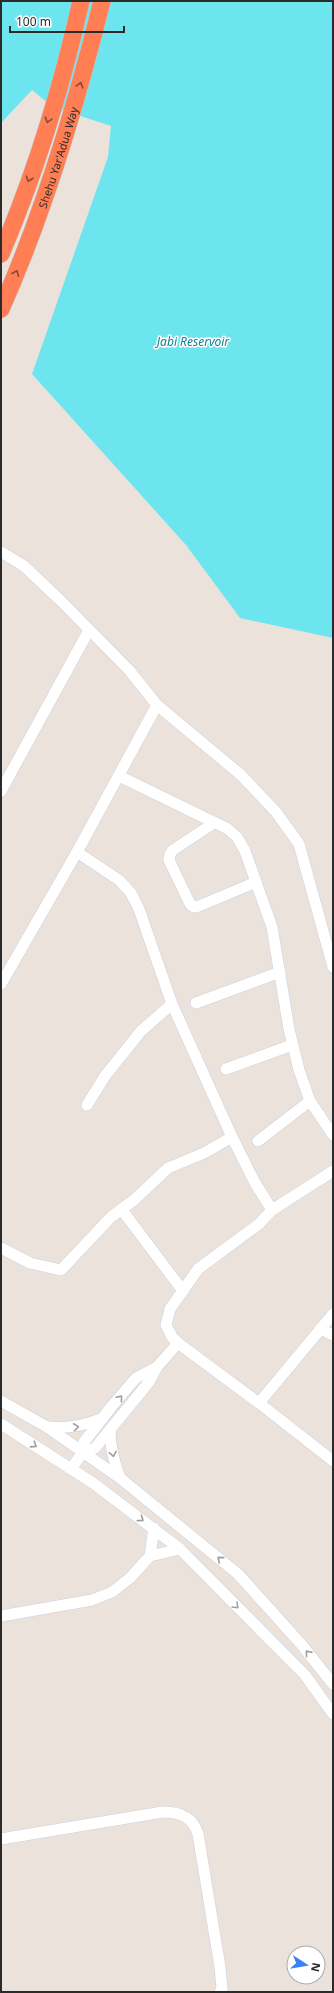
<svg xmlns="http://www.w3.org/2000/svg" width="334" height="1993" font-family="'Noto Sans',sans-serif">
	<rect width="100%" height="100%" fill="#ece2dc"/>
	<path fill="#6de5ef" d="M 1,1 L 333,1 L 333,638 L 240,618 L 186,545 L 32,374 L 108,157 L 111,126 L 53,107 L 32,90 L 1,123 Z"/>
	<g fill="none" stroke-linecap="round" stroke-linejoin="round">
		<g stroke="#cad1dc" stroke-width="12">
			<g id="minor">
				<path d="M 1,552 L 24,566 L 61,601 L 129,670 L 157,705 L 241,775 L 276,812 L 299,844 L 333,967"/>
				<path d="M 119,776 L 228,829 L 237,837 L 245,851 L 272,927 L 289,1029 L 299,1070 L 310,1101 L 333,1135"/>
				<path d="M 1,791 L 89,630"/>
				<path d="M 214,823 L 173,850 L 170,854 L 169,860 L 190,904 L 194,907 L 199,906 L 256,882"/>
				<path d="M 77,852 L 119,880 L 131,893 L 139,909 L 172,1004 L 232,1137 L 254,1181 L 272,1210"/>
				<path d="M 1,984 L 77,852 L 157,705"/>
				<path d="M 196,1003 L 280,972"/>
				<path d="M 226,1069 L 292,1045"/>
				<path d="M 87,1105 L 105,1076 L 141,1031 L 172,1004"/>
				<path d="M 258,1141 L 310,1101"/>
				<path d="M 122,1210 L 183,1291"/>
				<path d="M 1,1248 L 30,1263 L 61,1270 L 111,1217 L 134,1200 L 168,1168 L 204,1153 L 232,1137"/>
				<path d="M 320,1329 L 333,1335"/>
				<path d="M 178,1343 L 172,1337 L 166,1325 L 170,1309 L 198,1269 L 259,1224 L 272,1210 L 333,1171"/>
				<path d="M 1,1401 L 47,1427 L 120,1478 L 238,1574 L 301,1644 L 333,1684"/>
				<path d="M 259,1403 L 333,1314"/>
				<path d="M 1,1424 L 93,1483 L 180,1549 L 305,1675 L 333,1714"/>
				<path d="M 48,1427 C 68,1429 84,1426 103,1418"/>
				<path d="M 110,1430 C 110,1447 114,1462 120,1478"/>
				<path d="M 83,1452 L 95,1448 L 149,1382 L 157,1367 L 178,1343 L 259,1403 L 333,1461"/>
				<path d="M 71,1469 L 83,1452 L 84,1442 L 112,1406 L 136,1378 L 157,1367"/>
				<path d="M 150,1556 L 154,1528"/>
				<path d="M 1,1616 L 92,1600 L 112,1592 L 130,1578 L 150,1556 L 180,1549"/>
				<path d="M 1,1839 L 163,1812 C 180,1812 193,1817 198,1834 L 220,1967 L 222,1988 L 220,1992"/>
			</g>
		</g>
		<g stroke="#c3c3c3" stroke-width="18">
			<g id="highway">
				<path d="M 1,254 C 35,174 62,86 81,1"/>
				<path id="s1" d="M 1,309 C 45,210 76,106 102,1"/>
			</g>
		</g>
		<use href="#minor" stroke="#fff" stroke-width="11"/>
		<use href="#highway" stroke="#ff7e54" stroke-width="17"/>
	</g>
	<defs><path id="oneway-chevron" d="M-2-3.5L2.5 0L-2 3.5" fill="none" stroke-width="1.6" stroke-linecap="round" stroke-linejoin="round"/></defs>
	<g stroke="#7f4c3b">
		<use href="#oneway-chevron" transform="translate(80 85) rotate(-75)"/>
		<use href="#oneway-chevron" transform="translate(48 120) rotate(107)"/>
		<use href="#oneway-chevron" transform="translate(29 179) rotate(109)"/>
		<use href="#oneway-chevron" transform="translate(16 273) rotate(-68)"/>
	</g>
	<g stroke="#9f9f9f">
		<use href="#oneway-chevron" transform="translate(120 1398) rotate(-49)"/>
		<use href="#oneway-chevron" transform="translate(76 1427) rotate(-8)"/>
		<use href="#oneway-chevron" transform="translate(34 1445) rotate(33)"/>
		<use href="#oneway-chevron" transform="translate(113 1454) rotate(79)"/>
		<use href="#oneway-chevron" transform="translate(141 1519) rotate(36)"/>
		<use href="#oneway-chevron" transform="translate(220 1559) rotate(-140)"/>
		<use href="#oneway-chevron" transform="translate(236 1606) rotate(45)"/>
		<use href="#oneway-chevron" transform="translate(308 1653) rotate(-129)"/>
	</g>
	<g text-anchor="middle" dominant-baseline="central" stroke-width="3" stroke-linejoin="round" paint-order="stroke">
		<g font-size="11" fill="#2a2a2a" stroke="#fff">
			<text stroke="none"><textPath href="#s1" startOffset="162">Shehu Yar'Adua Way</textPath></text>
		</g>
		<g font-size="12" font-style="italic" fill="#0c7f94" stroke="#fff">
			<text x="193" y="341">Jabi Reservoir</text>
		</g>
	</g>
	<rect width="334" height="1993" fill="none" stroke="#2a2a2a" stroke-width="4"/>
	<g transform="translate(306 1965) rotate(102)"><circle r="19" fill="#ffffff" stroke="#aaaaaa"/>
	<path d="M0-3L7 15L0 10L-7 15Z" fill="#3a82fb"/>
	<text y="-6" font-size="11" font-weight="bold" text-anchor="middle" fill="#2a2a2a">N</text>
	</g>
	<path d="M10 26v6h114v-6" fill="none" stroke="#2a2a2a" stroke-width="2"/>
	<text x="16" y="26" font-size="12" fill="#2a2a2a" stroke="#ffffff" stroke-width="3" paint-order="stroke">100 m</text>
</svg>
